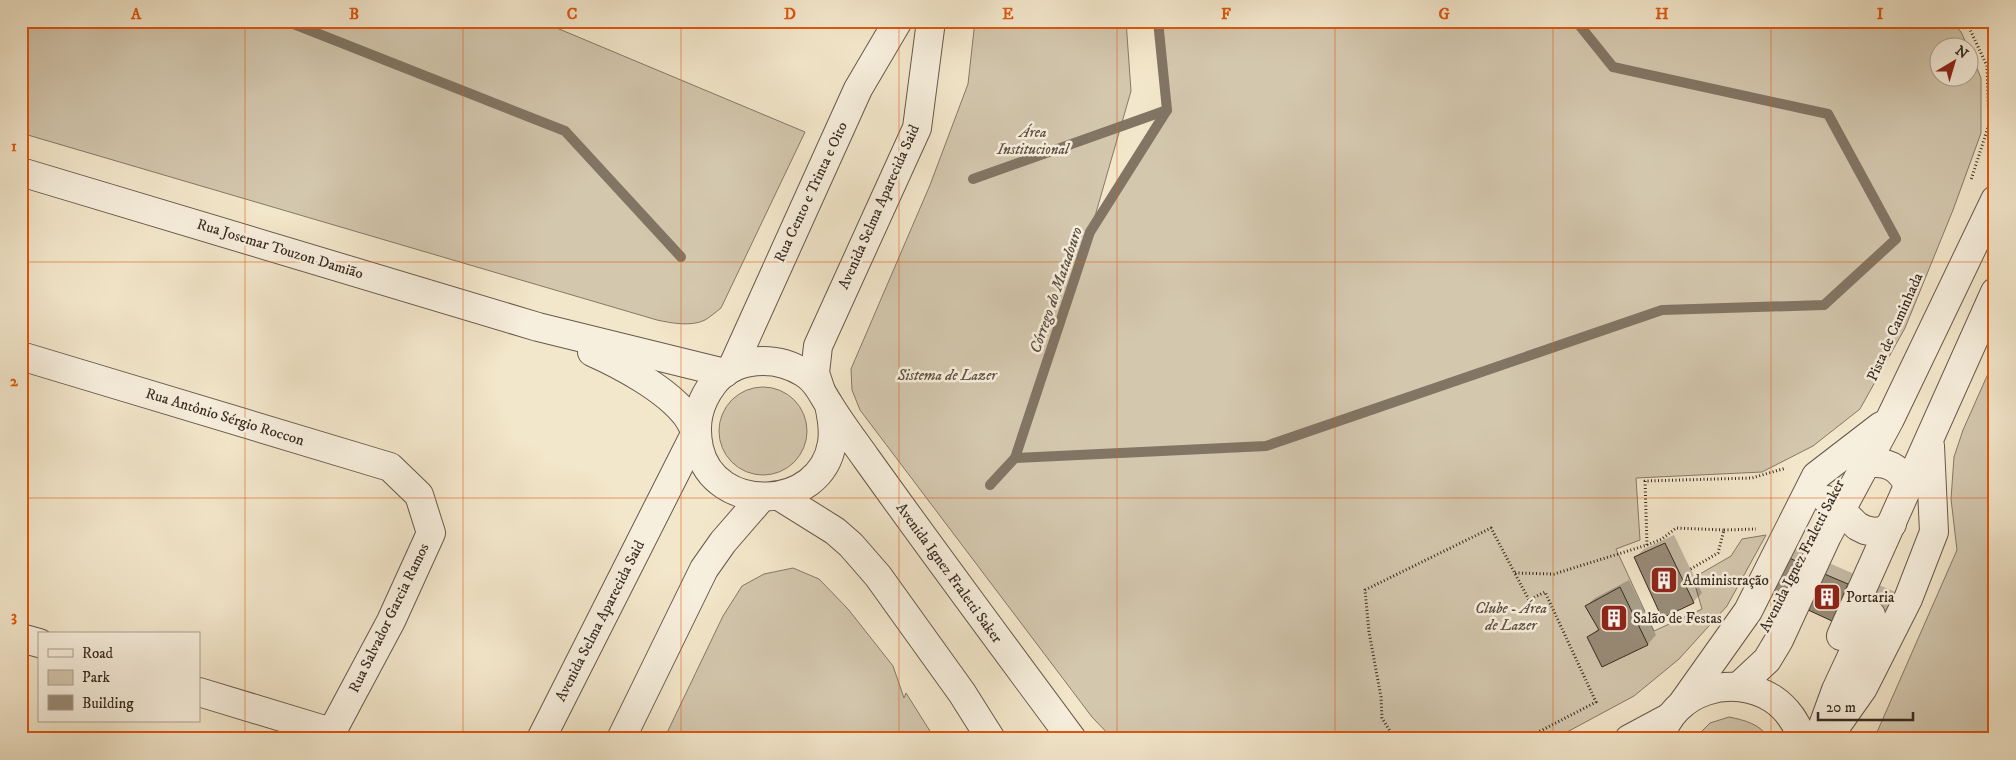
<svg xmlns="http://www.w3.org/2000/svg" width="2016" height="760" font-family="'IM FELL DW Pica',serif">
	<rect width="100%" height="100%" fill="#f3e7cb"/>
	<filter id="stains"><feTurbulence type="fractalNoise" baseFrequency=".004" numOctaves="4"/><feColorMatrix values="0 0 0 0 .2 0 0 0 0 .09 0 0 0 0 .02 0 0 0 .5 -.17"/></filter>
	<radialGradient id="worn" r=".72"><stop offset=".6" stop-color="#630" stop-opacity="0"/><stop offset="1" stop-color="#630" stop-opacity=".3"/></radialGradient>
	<g fill="#d3c7ae" stroke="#867868">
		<path d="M 21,21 L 540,21 L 805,132 L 721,308 C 716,312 710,317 705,320 C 691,327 671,323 657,320 L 21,133 Z"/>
		<path d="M 975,21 L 1126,21 L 1131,91 L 1091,230 L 1168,112 L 1158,21 L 1951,21 L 1961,32 L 1968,47 L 1938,48 L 1938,78 L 1968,78 L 1969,49 L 1981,78 L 1981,133 L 1953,210 L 1905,328 L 1860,409 L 1813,446 L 1762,472 L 1636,478 L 1640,540 L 1616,549 L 1654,631 L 1702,609 L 1693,578 L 1731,556 L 1742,539 L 1766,535 L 1727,606 L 1679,659 L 1634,696 L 1554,739 L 1113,739 L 1092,717 L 860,410 L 852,390 L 851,369 L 930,185 L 968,84 Z"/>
		<path d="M 1995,358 L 1995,739 L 1874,739 L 1957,550 L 1951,499 L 1954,457 L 1963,430 Z"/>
		<circle cx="763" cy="431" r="44"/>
		<path d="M 793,568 L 819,579 L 848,609 L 893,666 L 904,698 L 906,693 L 935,739 L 664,739 L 723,616 L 742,586 L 764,574 Z"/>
		<path d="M 1729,717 C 1744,720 1761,724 1769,739 L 1694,739 L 1710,723 Z"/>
	</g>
	<g fill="#0003">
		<path d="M 1674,535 L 1702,593 L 1693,602 L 1635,558 L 1644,549 Z"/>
		<path d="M 1795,548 L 1895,592 L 1879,627 L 1870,636 L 1770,592 Z"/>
		<path d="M 1629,580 L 1656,635 L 1648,644 L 1603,665 L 1589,637 L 1599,628 L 1586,606 L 1595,598 Z"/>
	</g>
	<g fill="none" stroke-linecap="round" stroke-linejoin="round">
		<g stroke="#827564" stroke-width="10">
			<path d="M 286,21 L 565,131 L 681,257"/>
			<path d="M 973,179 L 1167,110"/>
			<path d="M 1015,458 L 1266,446 L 1662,310 L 1824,305 L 1896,239 L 1828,114 L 1613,67 L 1576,21"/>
			<path d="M 990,485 L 1015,458 L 1090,232 L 1167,110 L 1158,21"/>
		</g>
	</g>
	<g fill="#998c79" stroke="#382a21">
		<path d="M 1665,543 L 1694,603 L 1662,618 L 1634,557 Z"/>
		<path d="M 1785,556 L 1822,573 L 1806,609 L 1769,592 Z"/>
		<path d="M 1822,573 L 1848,584 L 1832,621 L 1806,609 Z"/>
		<path d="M 1620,587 L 1648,645 L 1602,667 L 1587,637 L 1599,630 L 1585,606 Z"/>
	</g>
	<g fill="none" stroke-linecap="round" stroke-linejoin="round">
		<g stroke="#67594c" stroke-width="30">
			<g id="minor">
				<path d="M 21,172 L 538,327 L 725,373"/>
				<path d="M 21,356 L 390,467 L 419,495 L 431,533 L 391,621 L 328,739"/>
				<path d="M 732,368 L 858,89 L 898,21"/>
				<path d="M 820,388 L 815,373 L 818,346 L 917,128 L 931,21"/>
				<path d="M 829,405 C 832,418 834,430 832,443 C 821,512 714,515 699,448 C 694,424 698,404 713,384 C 734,356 776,355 804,373 C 817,381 822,394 830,406 C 841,424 854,441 866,458 C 934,553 1003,646 1072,739"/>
				<path d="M 1865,464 C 1887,460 1900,467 1909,487"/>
				<path d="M 779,496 L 835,531 L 851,545 L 878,576 L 962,693 L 991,739"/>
				<path d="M 1827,500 L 1842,507 L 1847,516 L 1857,526 L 1865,530 L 1874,532 L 1883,531 L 1892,524"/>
				<path d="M 1841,636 L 1995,292"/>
				<path d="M 21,638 L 39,643"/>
				<path d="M 1738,687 L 1767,660 L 1779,640 L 1827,536 L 1890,419 L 1995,200"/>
				<path d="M 199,692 L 331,732"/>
				<path d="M 1682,704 L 1748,611 L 1816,476 L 1881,426"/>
				<path d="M 1821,731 L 1836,690 L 1871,615"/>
				<path d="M 541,739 L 696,432 C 693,427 690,420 686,415 C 666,389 621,365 592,352"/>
				<path d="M 621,739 L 704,569 L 723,542 L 762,497"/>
				<path d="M 1629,739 L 1670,717"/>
				<path d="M 1660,739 C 1673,690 1733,673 1773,699 C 1788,709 1796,723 1803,739"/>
				<path d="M 1827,739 L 1863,688 L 1908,599 L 1934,532 L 1930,446"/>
			</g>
		</g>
		<g stroke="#382a21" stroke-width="3" stroke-dasharray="1 2.5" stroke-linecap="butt">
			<path d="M 1966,21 L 1987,66 L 1989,124 L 1971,180"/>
			<path d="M 1724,530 L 1756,529"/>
			<path d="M 1647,545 L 1662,539 L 1676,528 L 1724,530 L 1718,553 L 1689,570"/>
			<path d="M 1515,573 L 1554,574 L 1647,545 L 1645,481 L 1752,478 L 1786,468"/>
			<path d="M 1395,739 L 1382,718 L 1381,697 L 1369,632 L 1365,590 L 1491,528 L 1529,600 L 1545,592 L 1596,702 L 1525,739"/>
		</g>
		<use href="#minor" stroke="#f7efdd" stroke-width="28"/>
	</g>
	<path fill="none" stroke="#df570d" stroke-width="1" stroke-opacity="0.55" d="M 245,21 L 245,739M 463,21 L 463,739M 681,21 L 681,739M 899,21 L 899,739M 1117,21 L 1117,739M 1335,21 L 1335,739M 1553,21 L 1553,739M 1771,21 L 1771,739M 21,262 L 1995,262M 21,498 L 1995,498"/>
	<defs>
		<g id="building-square" transform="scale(1.4375)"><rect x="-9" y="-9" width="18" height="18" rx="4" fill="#8f2418" stroke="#f7efdd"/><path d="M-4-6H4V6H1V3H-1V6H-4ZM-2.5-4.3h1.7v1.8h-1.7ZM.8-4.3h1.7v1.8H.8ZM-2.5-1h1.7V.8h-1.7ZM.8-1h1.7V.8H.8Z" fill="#fff"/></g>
	</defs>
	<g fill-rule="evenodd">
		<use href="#building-square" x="1664" y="580"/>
		<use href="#building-square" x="1827" y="597"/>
		<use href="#building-square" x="1614" y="618"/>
	</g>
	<g text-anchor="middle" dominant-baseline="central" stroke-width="5" stroke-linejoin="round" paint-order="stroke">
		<g font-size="15" font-style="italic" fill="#5f5144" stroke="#f7efdd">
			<text x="1033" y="132">Área<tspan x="1033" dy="17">Institucional</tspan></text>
			<text x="947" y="375">Sistema de Lazer</text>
			<text x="1511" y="608">Clube - Área<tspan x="1511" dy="17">de Lazer</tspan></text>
		</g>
		<g font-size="15" fill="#382a21" stroke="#f7efdd">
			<text transform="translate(811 192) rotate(-65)">Rua Cento e Trinta e Oito</text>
			<text transform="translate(879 207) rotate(-66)">Avenida Selma Aparecida Said</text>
			<text transform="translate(280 249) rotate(17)">Rua Josemar Touzon Damião</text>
			<text transform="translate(1895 327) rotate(-66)">Pista de Caminhada</text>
			<text transform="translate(225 417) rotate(17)">Rua Antônio Sérgio Roccon</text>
			<text transform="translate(1802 556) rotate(-63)">Avenida Ignez Fraletti Saker</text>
			<text transform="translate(949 573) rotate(54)">Avenida Ignez Fraletti Saker</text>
			<text transform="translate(389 618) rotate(-64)">Rua Salvador Garcia Ramos</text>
			<text transform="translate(600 621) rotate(-63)">Avenida Selma Aparecida Said</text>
		</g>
		<g font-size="15" fill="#382a21" stroke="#f7efdd" text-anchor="start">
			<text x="1683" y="580">Administração</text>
			<text x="1846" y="597">Portaria</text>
			<text x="1633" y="618">Salão de Festas</text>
		</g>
		<g font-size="16" font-style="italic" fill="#5d5043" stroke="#f7efdd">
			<text transform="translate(1056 290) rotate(-71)">Córrego do Matadouro</text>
		</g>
	</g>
	<rect width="2016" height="760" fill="none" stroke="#f3e7cb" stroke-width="55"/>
	<rect x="38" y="632" width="162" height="90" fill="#f7efdd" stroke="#aba092"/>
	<rect x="48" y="649" width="25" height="8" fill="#f7efdd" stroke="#aba092"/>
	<text x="82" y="658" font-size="15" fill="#382a21">Road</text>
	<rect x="48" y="670" width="25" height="15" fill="#d3c7ae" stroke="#aba092"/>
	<text x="82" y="682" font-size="15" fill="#382a21">Park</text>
	<rect x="48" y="695" width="25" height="15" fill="#998c79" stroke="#aba092"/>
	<text x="82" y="708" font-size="15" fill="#382a21">Building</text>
	<g transform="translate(1954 62) rotate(38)"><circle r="24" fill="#f7efdd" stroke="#aba092"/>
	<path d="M0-4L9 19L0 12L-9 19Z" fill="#8f2418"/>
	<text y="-8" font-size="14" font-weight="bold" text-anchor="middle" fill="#382a21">N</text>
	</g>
	<path d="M1818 712v8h95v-8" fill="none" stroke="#382a21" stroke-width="2.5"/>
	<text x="1826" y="712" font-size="15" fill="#382a21" stroke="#f7efdd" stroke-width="4" paint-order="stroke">20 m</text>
	<rect x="28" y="28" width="1960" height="704" fill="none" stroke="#df570d" stroke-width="2"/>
	<g font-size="16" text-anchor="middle" font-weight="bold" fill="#df570d">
		<text x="136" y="19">A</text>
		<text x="354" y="19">B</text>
		<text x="572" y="19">C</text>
		<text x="790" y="19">D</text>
		<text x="1008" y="19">E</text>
		<text x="1226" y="19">F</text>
		<text x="1444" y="19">G</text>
		<text x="1662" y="19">H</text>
		<text x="1880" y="19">I</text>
		<text x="14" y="151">1</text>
		<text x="14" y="386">2</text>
		<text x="14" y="621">3</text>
	</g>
	<rect width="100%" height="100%" filter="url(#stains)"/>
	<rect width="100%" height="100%" fill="url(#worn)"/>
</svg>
